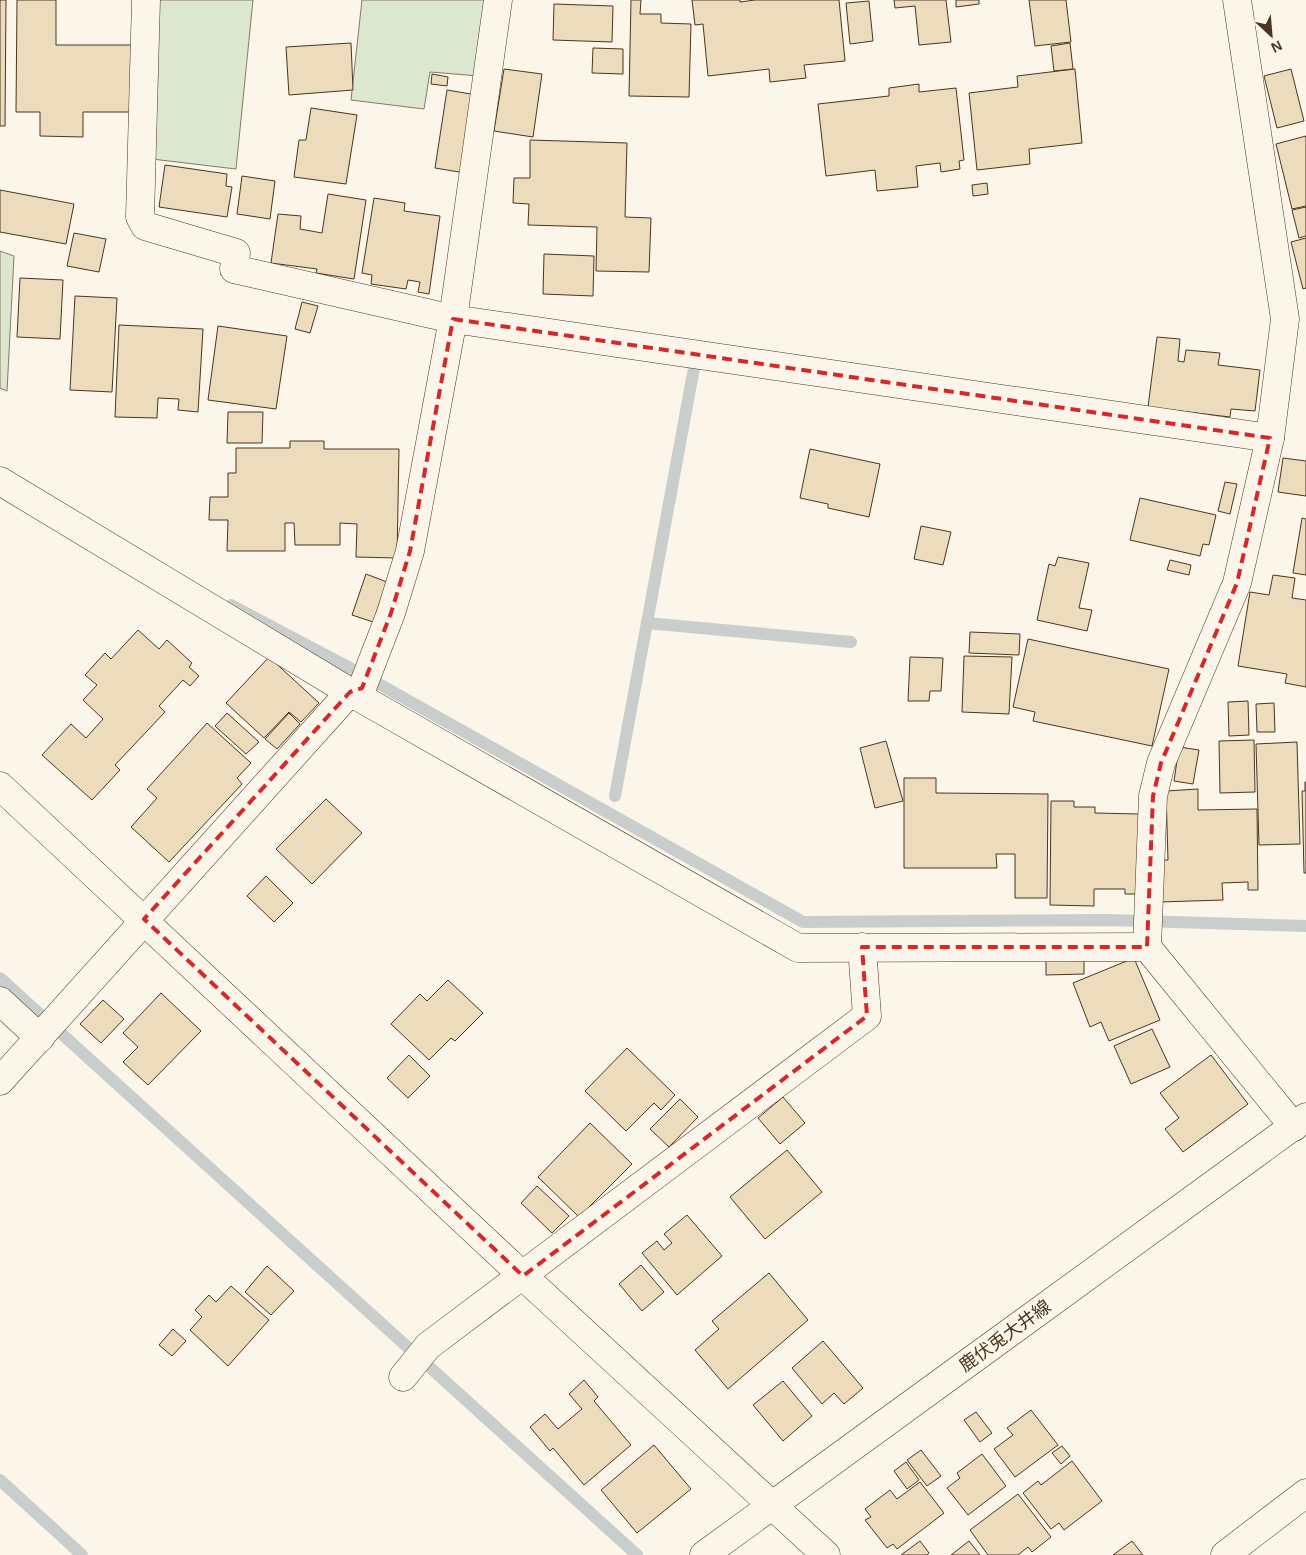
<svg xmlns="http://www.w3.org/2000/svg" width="1306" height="1555" font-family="Arial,'Noto Sans JP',sans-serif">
	<rect width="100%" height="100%" fill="#fbf6e9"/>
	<g fill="#dce7d0" stroke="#887966">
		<path d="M 155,0 L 253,0 L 236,169 L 152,159 Z"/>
		<path d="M 362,0 L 487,0 L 479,76 L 430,72 L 424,109 L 351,100 Z"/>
		<path d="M 0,251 L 14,256 L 7,391 L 0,388 Z"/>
	</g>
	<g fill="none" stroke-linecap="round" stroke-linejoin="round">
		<g stroke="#c9cecd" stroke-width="12">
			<path d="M 231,605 L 352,669 L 803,922 L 1109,920 L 1306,926"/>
			<path d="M 647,623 L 851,642"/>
			<path d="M 615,796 L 694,368"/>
			<path d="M 0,978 L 637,1555"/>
			<path d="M 0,1480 L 82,1555"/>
		</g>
	</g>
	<g fill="#ecdcbc" stroke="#4a3520">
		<path d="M 0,0 L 6,0 L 5,126 L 0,126 Z"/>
		<path d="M 17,0 L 56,0 L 56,45 L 131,45 L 131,112 L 83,112 L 83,137 L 40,136 L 40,112 L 16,112 Z"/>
		<path d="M 631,0 L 641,0 L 640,14 L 661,14 L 661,23 L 691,24 L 689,97 L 629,96 Z"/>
		<path d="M 692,0 L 740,0 L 740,2 L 755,0 L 839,0 L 845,61 L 804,65 L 806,78 L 770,82 L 769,69 L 708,76 L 703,24 L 695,25 Z"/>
		<path d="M 894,0 L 946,0 L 951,42 L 919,45 L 915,6 L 895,8 Z"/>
		<path d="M 956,0 L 979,0 L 979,4 L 956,7 Z"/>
		<path d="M 1029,0 L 1066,0 L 1071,42 L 1035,46 Z"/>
		<path d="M 869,1 L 873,41 L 850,44 L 846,3 Z"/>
		<path d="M 554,4 L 613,6 L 612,42 L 553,40 Z"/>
		<path d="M 351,43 L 353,90 L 289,95 L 286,47 Z"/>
		<path d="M 1070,43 L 1073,69 L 1054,71 L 1051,46 Z"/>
		<path d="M 593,48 L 623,49 L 623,74 L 592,73 Z"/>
		<path d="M 504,69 L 542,74 L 533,137 L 494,131 Z"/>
		<path d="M 1075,69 L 1082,143 L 1029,149 L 1030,164 L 977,170 L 969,93 L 1018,87 L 1017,76 Z"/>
		<path d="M 1291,69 L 1304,121 L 1277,128 L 1264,76 Z"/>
		<path d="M 432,74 L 448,77 L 447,86 L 431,84 Z"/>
		<path d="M 919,84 L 919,92 L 956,88 L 964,160 L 959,161 L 960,169 L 941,172 L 940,163 L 916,166 L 918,187 L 877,191 L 875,170 L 826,176 L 818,104 L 889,96 L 889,88 Z"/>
		<path d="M 447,90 L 477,95 L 465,173 L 435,168 Z"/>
		<path d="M 311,108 L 357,115 L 346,184 L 294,177 L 299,140 L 306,140 Z"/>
		<path d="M 1306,136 L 1306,206 L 1292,209 L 1276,144 Z"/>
		<path d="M 530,140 L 627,143 L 625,217 L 651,218 L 649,272 L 596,271 L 597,227 L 528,225 L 529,204 L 513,203 L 514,178 L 530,178 Z"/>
		<path d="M 165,165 L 227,174 L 226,186 L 232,187 L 227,217 L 159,207 Z"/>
		<path d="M 242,176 L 275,181 L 270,219 L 237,214 Z"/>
		<path d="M 987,183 L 988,194 L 973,196 L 972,185 Z"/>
		<path d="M 0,190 L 74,204 L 66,244 L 0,232 Z"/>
		<path d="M 328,194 L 366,200 L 354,279 L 316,273 L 317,269 L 271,263 L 278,214 L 301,216 L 300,229 L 322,233 Z"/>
		<path d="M 374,198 L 405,203 L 404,211 L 440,216 L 429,294 L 418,292 L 420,282 L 408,280 L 406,289 L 371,284 L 372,275 L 362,273 Z"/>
		<path d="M 1306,207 L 1306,236 L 1299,238 L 1292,210 Z"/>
		<path d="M 74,233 L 106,239 L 99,272 L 67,266 Z"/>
		<path d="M 1306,238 L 1306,288 L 1303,289 L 1291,242 Z"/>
		<path d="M 544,254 L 594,256 L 593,296 L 543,294 Z"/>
		<path d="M 20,278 L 63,280 L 60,339 L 17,337 Z"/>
		<path d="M 75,296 L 117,298 L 112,392 L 70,390 Z"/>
		<path d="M 302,302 L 318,306 L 310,333 L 295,329 Z"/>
		<path d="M 119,325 L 203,329 L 198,412 L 178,410 L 179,399 L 158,398 L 157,418 L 115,417 Z"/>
		<path d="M 218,326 L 287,336 L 276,409 L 208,400 Z"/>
		<path d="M 1157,337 L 1180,339 L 1178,361 L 1184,362 L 1186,350 L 1220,353 L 1218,365 L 1260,370 L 1255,411 L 1231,409 L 1230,417 L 1148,407 Z"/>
		<path d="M 228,412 L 263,412 L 262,443 L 227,443 Z"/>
		<path d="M 290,441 L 324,441 L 324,449 L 399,449 L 397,558 L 356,557 L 357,524 L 340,523 L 340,545 L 295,545 L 294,523 L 285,523 L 285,551 L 227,551 L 228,520 L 209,520 L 210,497 L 228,497 L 228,473 L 236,473 L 236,448 L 290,448 Z"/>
		<path d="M 810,449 L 880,464 L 869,517 L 828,508 L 828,504 L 800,498 Z"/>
		<path d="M 1283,458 L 1306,461 L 1306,496 L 1278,492 Z"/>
		<path d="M 1225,482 L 1237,484 L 1230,514 L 1218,511 Z"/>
		<path d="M 1140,498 L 1216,515 L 1209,545 L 1203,544 L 1200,556 L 1130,540 Z"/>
		<path d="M 1302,518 L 1306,519 L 1306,575 L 1293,573 Z"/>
		<path d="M 921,526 L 951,532 L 943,565 L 914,559 Z"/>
		<path d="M 1058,557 L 1089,563 L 1079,608 L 1092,610 L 1087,631 L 1037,620 L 1049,564 L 1055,566 Z"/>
		<path d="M 1170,560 L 1191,565 L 1189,575 L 1167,570 Z"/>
		<path d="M 366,574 L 387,582 L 373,622 L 352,615 Z"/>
		<path d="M 1273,575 L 1295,578 L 1292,598 L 1306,600 L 1306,687 L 1285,683 L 1287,674 L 1238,666 L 1250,592 L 1269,595 Z"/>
		<path d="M 138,630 L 159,649 L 167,640 L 192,663 L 189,667 L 199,676 L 190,686 L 183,680 L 159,706 L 165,712 L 115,765 L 120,770 L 92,800 L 42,755 L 71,724 L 86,738 L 103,719 L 83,700 L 97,685 L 85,675 L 105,653 L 111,659 Z"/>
		<path d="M 970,632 L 1020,634 L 1019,655 L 969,653 Z"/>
		<path d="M 1028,639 L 1169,669 L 1152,746 L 1033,721 L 1035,712 L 1013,707 Z"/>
		<path d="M 964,656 L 1012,657 L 1009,714 L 962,712 Z"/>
		<path d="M 269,657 L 319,703 L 301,722 L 289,712 L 264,738 L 226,703 Z"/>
		<path d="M 910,657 L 943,658 L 941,691 L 930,691 L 929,701 L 908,701 Z"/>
		<path d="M 1248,701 L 1249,735 L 1229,736 L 1228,702 Z"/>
		<path d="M 1274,703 L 1275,732 L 1257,732 L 1256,704 Z"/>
		<path d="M 227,713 L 259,742 L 246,754 L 215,726 Z"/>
		<path d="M 289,713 L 300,724 L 277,749 L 265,739 Z"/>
		<path d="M 207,723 L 251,763 L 237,778 L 242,784 L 169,862 L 131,827 L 157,798 L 147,789 Z"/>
		<path d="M 1254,740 L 1255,792 L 1220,793 L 1219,741 Z"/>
		<path d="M 886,741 L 903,801 L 875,808 L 860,748 Z"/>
		<path d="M 1297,742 L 1300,844 L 1259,845 L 1256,744 Z"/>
		<path d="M 1179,747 L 1199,750 L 1193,784 L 1174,781 Z"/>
		<path d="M 904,778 L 936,778 L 936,793 L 1048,794 L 1047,898 L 1015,898 L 1015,854 L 996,854 L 997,868 L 904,868 Z"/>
		<path d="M 1305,782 L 1306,782 L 1306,873 L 1304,873 L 1302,791 L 1305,791 Z"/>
		<path d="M 1198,789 L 1198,810 L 1257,809 L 1258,890 L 1248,890 L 1248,882 L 1222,883 L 1223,900 L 1160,902 L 1160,860 L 1168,860 L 1166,791 Z"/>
		<path d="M 326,799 L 362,833 L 312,884 L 276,849 Z"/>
		<path d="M 1051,801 L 1074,801 L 1074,807 L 1095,807 L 1095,813 L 1139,814 L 1138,894 L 1125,894 L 1125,889 L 1094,889 L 1094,906 L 1050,905 Z"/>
		<path d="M 266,876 L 293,903 L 274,922 L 247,896 Z"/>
		<path d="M 1046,958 L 1084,958 L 1084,974 L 1046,975 Z"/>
		<path d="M 1134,958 L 1160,1020 L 1109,1041 L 1101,1022 L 1090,1027 L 1073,983 Z"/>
		<path d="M 448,980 L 483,1013 L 455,1041 L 451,1038 L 429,1060 L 391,1024 L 420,994 L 427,1001 Z"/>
		<path d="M 161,993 L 201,1031 L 148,1085 L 123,1062 L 138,1047 L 123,1033 Z"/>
		<path d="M 103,1000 L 124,1019 L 101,1043 L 80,1024 Z"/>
		<path d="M 1152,1029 L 1170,1067 L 1131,1084 L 1114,1046 Z"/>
		<path d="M 627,1048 L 675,1095 L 661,1110 L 654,1103 L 626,1131 L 585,1091 Z"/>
		<path d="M 409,1055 L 430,1076 L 408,1098 L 387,1078 Z"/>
		<path d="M 1211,1055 L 1248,1104 L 1183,1152 L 1165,1129 L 1179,1118 L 1160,1093 Z"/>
		<path d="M 783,1097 L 805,1123 L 780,1144 L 758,1118 Z"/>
		<path d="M 680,1099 L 698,1117 L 669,1147 L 650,1129 Z"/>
		<path d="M 590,1123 L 632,1164 L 579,1217 L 538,1177 Z"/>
		<path d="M 787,1150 L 822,1192 L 765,1239 L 730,1197 Z"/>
		<path d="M 537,1186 L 569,1216 L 552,1233 L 521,1203 Z"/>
		<path d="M 687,1215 L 722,1256 L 677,1295 L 642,1253 L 657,1241 L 664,1250 L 672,1243 L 664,1234 Z"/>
		<path d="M 641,1265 L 664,1292 L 642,1311 L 619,1284 Z"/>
		<path d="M 267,1266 L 294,1291 L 271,1315 L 245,1292 Z"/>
		<path d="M 769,1273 L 808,1320 L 728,1389 L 695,1350 L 719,1329 L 712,1321 Z"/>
		<path d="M 231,1286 L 269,1320 L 228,1366 L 190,1330 L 202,1317 L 195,1310 L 209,1295 L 216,1302 Z"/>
		<path d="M 173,1329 L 186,1341 L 172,1356 L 159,1345 Z"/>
		<path d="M 823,1341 L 863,1388 L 844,1404 L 834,1393 L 822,1404 L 792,1368 Z"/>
		<path d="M 584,1380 L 598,1397 L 594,1401 L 631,1445 L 584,1485 L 553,1448 L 550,1451 L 530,1427 L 545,1414 L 558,1429 L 582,1409 L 569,1394 Z"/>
		<path d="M 783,1381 L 812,1416 L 783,1441 L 753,1405 Z"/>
		<path d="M 1031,1410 L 1058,1445 L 1015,1477 L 994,1449 L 1013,1435 L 1007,1428 Z"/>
		<path d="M 976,1412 L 992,1433 L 980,1442 L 964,1420 Z"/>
		<path d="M 654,1445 L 691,1489 L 637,1533 L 601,1490 Z"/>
		<path d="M 1062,1446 L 1070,1456 L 1061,1464 L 1052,1453 Z"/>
		<path d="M 921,1450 L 941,1476 L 927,1486 L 907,1460 Z"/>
		<path d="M 982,1454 L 1006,1486 L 968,1515 L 947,1488 L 960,1478 L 957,1473 Z"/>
		<path d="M 1072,1461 L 1102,1501 L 1064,1530 L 1059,1523 L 1051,1529 L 1023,1493 L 1038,1481 L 1041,1485 Z"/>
		<path d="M 906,1462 L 919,1480 L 907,1489 L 894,1471 Z"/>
		<path d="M 920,1482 L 944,1513 L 897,1549 L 893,1544 L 887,1548 L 865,1520 L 871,1517 L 865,1509 L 890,1490 L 897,1499 Z"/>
		<path d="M 1018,1494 L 1051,1537 L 1032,1552 L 1028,1547 L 1018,1555 L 988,1555 L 970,1530 Z"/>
		<path d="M 920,1541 L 929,1553 L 927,1555 L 901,1555 Z"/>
		<path d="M 969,1541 L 980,1555 L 951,1555 Z"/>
		<path d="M 1132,1541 L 1143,1555 L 1113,1555 Z"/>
	</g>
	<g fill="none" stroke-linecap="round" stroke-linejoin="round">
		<g stroke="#4a3520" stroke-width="29">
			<g id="minor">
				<path d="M 146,0 L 140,217 L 145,226 L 236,253 L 234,269 L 453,319 L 1270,438"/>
				<path d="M 1237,0 L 1285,319 L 1270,438 L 1237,583 L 1161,763 L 1153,796 L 1147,947 L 1294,1127"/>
				<path d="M 0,481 L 350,692 L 798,948 L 1147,947"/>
				<path d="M 0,1001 L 40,1038"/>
				<path d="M 0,1081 L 350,692 L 362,688 L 391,613 L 410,551 L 453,319 L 498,0"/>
				<path d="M 403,1377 L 428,1346 L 867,1016 L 862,947"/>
				<path d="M 1225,1555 L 1306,1493"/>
			</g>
		</g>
		<g stroke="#4a3520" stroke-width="29">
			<path id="tertiary" d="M 0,786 L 523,1276 L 826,1555"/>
		</g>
		<g stroke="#4a3520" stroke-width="29">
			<path id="secondary" d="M 704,1555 L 1306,1117"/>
		</g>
		<use href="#minor" stroke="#fbf6e9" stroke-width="28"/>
		<use href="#tertiary" stroke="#fbf6e9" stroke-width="28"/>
		<use href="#secondary" stroke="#fbf6e9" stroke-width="28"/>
	</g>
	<path fill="none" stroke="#d62828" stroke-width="4" stroke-dasharray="10 6" stroke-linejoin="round" d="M 453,319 L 1270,438 L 1237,583 L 1161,763 L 1153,796 L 1147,947 L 862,947 L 867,1016 L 523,1276 L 144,919 L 350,692 L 362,688 L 391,613 L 410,551 Z"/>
	<g text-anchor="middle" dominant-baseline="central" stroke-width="4" stroke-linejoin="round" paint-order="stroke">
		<g font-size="18" fill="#4a3520" stroke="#fbf6e9">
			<text transform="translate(1005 1336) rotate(-36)">鹿伏兎大井線</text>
		</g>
	</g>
	<g transform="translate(1271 35) rotate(154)" stroke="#fbf6e9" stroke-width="4" paint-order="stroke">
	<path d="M0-4L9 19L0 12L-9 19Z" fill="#4a3520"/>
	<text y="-8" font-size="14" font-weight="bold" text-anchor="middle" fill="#4a3520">N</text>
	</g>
</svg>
